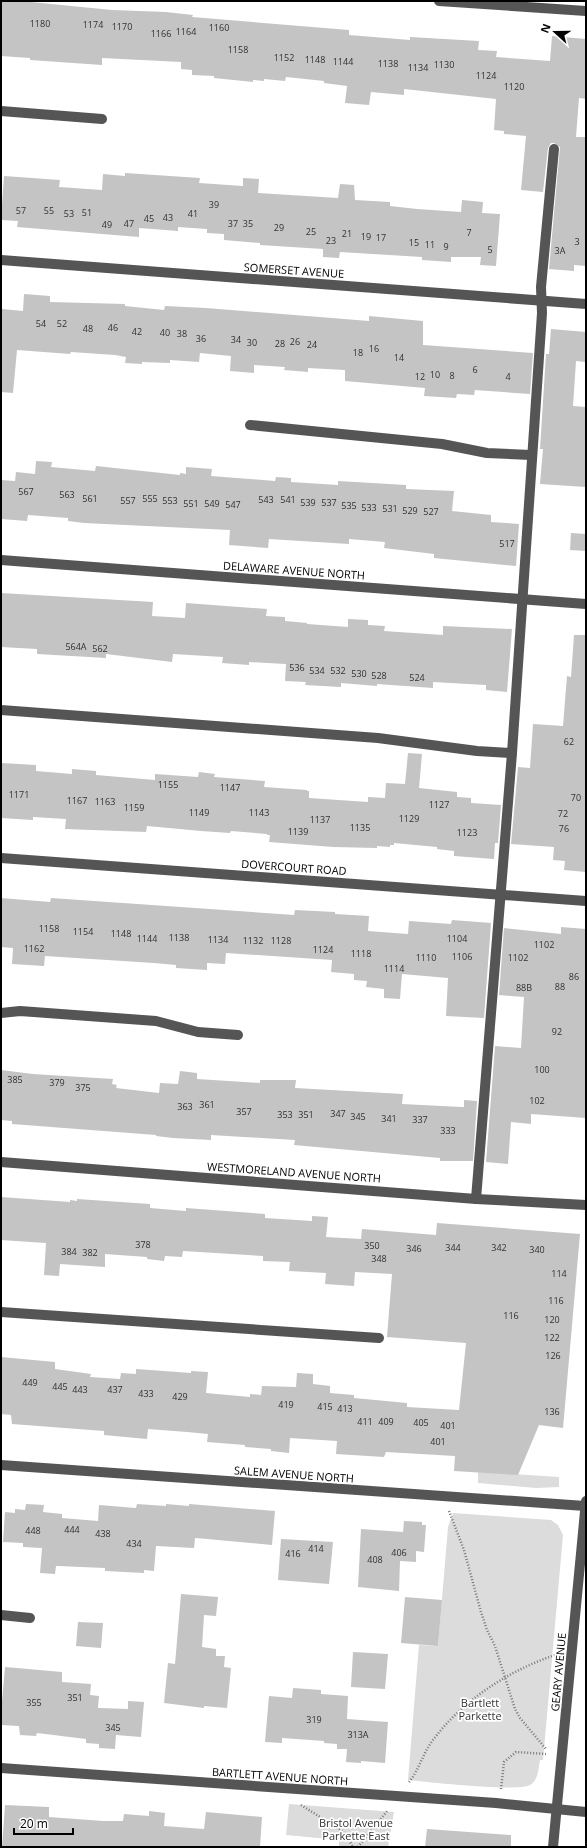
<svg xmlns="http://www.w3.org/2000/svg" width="587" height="1848" font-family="'Open Sans',sans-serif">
	<rect width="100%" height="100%" fill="#fff"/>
	<g fill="#dcdcdc">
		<path d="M 478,1472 L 559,1477 L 559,1487 L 536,1488 L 478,1483 Z"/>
		<path d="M 453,1513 L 551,1520 L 558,1525 L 563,1535 L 543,1760 L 540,1760 C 538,1769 539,1779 530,1785 C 518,1792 427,1782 408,1780 L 419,1645 L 438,1646 L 448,1527 Z"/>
		<path d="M 289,1804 L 394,1812 L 388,1847 L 339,1847 L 339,1840 L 286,1835 Z"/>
	</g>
	<g fill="#c4c4c4">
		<path d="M 1,1 L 31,1 L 31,2 L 112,10 L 166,12 L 193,15 L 192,17 L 349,30 L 349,35 L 410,40 L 410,37 L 479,41 L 478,50 L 497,51 L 496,57 L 550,61 L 552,36 L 586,39 L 586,99 L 579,98 L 576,137 L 586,137 L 586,266 L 574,265 L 574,271 L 549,269 L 560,147 L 554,143 L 551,143 L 548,148 L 543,192 L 521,190 L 526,136 L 504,134 L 504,131 L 494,130 L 496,99 L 404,89 L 404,95 L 371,92 L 369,105 L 345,103 L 347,86 L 324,83 L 324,81 L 286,77 L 285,81 L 264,79 L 264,81 L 253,80 L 253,82 L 214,78 L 214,76 L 192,75 L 192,70 L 181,69 L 181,62 L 102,58 L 102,65 L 30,60 L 30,58 L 1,56 Z"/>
		<path d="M 125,173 L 200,178 L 199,183 L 243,186 L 243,178 L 259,179 L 258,193 L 338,198 L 340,184 L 354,185 L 355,200 L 390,202 L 390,206 L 417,209 L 461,212 L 462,200 L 483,202 L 482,213 L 500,214 L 496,266 L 480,265 L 481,257 L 451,257 L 451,262 L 422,260 L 422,257 L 340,252 L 339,258 L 323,257 L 323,249 L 260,245 L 260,243 L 224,240 L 224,234 L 207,233 L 207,229 L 178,227 L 178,231 L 139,228 L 139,237 L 17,227 L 18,221 L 1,220 L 4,176 L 60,180 L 59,187 L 102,190 L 103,174 L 125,176 Z"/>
		<path d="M 24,294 L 50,296 L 50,302 L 125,304 L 125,306 L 164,310 L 165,306 L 206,308 L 369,321 L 369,316 L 423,321 L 423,345 L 533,353 L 530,394 L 475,390 L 474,395 L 457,394 L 456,398 L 424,396 L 425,388 L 345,381 L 345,370 L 308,368 L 308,372 L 284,370 L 285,367 L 254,365 L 254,373 L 230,371 L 231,356 L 200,353 L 199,362 L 170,360 L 170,363 L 142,362 L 142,364 L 125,363 L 126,357 L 115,355 L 71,352 L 70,354 L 17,350 L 13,393 L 1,392 L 2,309 L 23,311 Z"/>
		<path d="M 551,329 L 586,332 L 586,362 L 576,361 L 573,406 L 586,407 L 586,487 L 540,484 L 543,449 L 540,449 L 546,354 L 549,354 Z"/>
		<path d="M 36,461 L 52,462 L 51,467 L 95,471 L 96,466 L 180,475 L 180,473 L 186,474 L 186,467 L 212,469 L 211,476 L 275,481 L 276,477 L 291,478 L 291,482 L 338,485 L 338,481 L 406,485 L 406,489 L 454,491 L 452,511 L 491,515 L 491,522 L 519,524 L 516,566 L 434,558 L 434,554 L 384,548 L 385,542 L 349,539 L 349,544 L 269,539 L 268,548 L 229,545 L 230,530 L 84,523 L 68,521 L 68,518 L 28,515 L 27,521 L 1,519 L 1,480 L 15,481 L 16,472 L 35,474 Z"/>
		<path d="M 571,533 L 586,534 L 586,551 L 570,550 Z"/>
		<path d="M 1,593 L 153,602 L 152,616 L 185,618 L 186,603 L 267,609 L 266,616 L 285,617 L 285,621 L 307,623 L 307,624 L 348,627 L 348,619 L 368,620 L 368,625 L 385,626 L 384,631 L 443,635 L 443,626 L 512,629 L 507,692 L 486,690 L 486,685 L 433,682 L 433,688 L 377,684 L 377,686 L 341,683 L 341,687 L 305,685 L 306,682 L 285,681 L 286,664 L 249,662 L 249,665 L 222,663 L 223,657 L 173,654 L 172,662 L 106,654 L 106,658 L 37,654 L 37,649 L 1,647 Z"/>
		<path d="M 574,635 L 586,635 L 586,872 L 564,870 L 565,861 L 553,860 L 554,847 L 511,844 L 518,767 L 530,768 L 533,724 L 563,726 L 567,676 L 571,677 Z"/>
		<path d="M 408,753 L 422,754 L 419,788 L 457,792 L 457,797 L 471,798 L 471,803 L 501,805 L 498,843 L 495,843 L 494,859 L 454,856 L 454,851 L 437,849 L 437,847 L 394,843 L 394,845 L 390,845 L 390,847 L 377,846 L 377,848 L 333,847 L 269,842 L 270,835 L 267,835 L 267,834 L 231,831 L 230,833 L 201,831 L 147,826 L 146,832 L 65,829 L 66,819 L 33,817 L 33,820 L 1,818 L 1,763 L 36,765 L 36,771 L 72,774 L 72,769 L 96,771 L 96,775 L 155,780 L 155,774 L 198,777 L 199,772 L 215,774 L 214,777 L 265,781 L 264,787 L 307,790 L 307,791 L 309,791 L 309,798 L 368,802 L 368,797 L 385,798 L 386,783 L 405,784 Z"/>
		<path d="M 1,898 L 50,902 L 51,898 L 294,915 L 295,910 L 335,912 L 335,914 L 369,916 L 368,931 L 408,934 L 409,921 L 451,924 L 452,920 L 491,923 L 484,1018 L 446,1016 L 448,978 L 402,974 L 400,999 L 384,998 L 384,989 L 366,987 L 367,981 L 354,980 L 354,974 L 331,972 L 332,960 L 226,953 L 225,964 L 207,963 L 207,970 L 176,968 L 176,965 L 154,963 L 45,956 L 44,966 L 12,964 L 13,948 L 1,947 Z"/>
		<path d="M 561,927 L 586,929 L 586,1118 L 531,1114 L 531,1124 L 511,1122 L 508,1164 L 486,1162 L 495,1046 L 521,1048 L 524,997 L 499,995 L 504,928 L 561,934 Z"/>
		<path d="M 1,1070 L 33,1074 L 113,1079 L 112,1084 L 117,1085 L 116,1088 L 159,1093 L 160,1083 L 178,1084 L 180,1071 L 197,1073 L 197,1079 L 260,1083 L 260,1080 L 296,1080 L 295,1088 L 403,1094 L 402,1104 L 462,1107 L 464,1107 L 464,1100 L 477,1101 L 473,1161 L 440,1161 L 440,1158 L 294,1145 L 295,1140 L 211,1135 L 211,1140 L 173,1138 L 156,1136 L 156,1135 L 12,1124 L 12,1121 L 1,1120 Z"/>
		<path d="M 1,1197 L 70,1202 L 70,1200 L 77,1201 L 77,1199 L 150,1204 L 150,1208 L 186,1211 L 186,1208 L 265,1214 L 265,1218 L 312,1221 L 312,1216 L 328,1217 L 326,1237 L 361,1239 L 362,1229 L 436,1235 L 437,1223 L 580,1234 L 563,1428 L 539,1425 L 518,1475 L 454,1471 L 455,1456 L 386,1452 L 384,1457 L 336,1454 L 337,1441 L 290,1438 L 289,1453 L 271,1451 L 271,1449 L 245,1447 L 245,1445 L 207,1442 L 208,1434 L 187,1432 L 148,1429 L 147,1439 L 104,1435 L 104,1431 L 12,1424 L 11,1415 L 1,1414 L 1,1357 L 55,1362 L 55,1369 L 91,1374 L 90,1377 L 120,1379 L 121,1373 L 136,1374 L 136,1369 L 191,1373 L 191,1371 L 208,1372 L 206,1393 L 250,1397 L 250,1394 L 261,1395 L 262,1386 L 296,1387 L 297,1373 L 313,1374 L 313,1384 L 330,1386 L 330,1393 L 354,1395 L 354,1398 L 407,1403 L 407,1407 L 459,1410 L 466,1343 L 387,1337 L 392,1274 L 355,1272 L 354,1286 L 325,1284 L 326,1273 L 289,1271 L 290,1262 L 263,1261 L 263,1256 L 183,1251 L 182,1257 L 165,1256 L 164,1261 L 147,1259 L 147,1257 L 105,1254 L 105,1267 L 60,1264 L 59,1276 L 44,1275 L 46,1243 L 1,1240 Z"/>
		<path d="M 26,1504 L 44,1505 L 43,1512 L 62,1514 L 62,1518 L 98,1521 L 99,1505 L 136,1508 L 137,1504 L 166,1506 L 166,1504 L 189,1506 L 189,1504 L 275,1511 L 272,1545 L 196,1538 L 195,1538 L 194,1548 L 156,1546 L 154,1571 L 144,1570 L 144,1573 L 105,1571 L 105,1568 L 58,1566 L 56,1566 L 55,1574 L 40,1573 L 42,1548 L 23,1547 L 23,1543 L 3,1542 L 5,1512 L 15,1513 L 15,1509 L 25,1510 Z"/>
		<path d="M 404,1521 L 422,1522 L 422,1525 L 426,1525 L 424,1552 L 416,1551 L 416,1562 L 400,1561 L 399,1591 L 358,1587 L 361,1529 L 403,1532 Z"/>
		<path d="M 281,1539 L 333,1542 L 329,1584 L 278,1580 Z"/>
		<path d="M 181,1594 L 218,1597 L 216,1616 L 204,1615 L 202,1647 L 216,1649 L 216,1656 L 225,1656 L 224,1667 L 231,1668 L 227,1708 L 204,1706 L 204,1708 L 164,1703 L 168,1663 L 175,1664 Z"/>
		<path d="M 405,1597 L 442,1600 L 438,1646 L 401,1643 Z"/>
		<path d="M 78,1622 L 103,1623 L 101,1648 L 76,1646 Z"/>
		<path d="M 353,1652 L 388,1654 L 385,1689 L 351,1687 Z"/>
		<path d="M 5,1667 L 62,1672 L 62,1682 L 91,1684 L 90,1695 L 99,1696 L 98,1708 L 128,1709 L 128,1701 L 144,1702 L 141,1737 L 116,1735 L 115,1749 L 99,1748 L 99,1744 L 86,1743 L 86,1739 L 37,1733 L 36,1736 L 20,1735 L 19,1726 L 1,1725 L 1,1702 L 2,1702 Z"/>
		<path d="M 293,1688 L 321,1690 L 321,1694 L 348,1696 L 347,1719 L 388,1722 L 385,1763 L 361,1761 L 361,1763 L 346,1762 L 347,1749 L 337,1749 L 337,1744 L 324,1743 L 324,1741 L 282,1738 L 282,1743 L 265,1742 L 269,1696 L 292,1698 Z"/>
		<path d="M 5,1805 L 49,1807 L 49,1817 L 103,1821 L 123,1821 L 124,1814 L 149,1816 L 149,1811 L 165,1813 L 164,1826 L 204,1829 L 206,1812 L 262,1817 L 260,1847 L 2,1847 Z"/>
		<path d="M 427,1829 L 511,1835 L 511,1847 L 425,1847 Z"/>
	</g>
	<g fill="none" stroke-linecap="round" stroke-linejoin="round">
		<g stroke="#777" stroke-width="2.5" stroke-dasharray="1 2" stroke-linecap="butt">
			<path d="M 449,1511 L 464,1550 L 481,1612 L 487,1630 L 495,1646 L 515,1709 L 520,1718 L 546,1749"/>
			<path d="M 409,1782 C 419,1770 423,1753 433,1740 C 463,1700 508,1671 555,1655"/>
			<path d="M 501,1789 L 504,1762 L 516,1752 L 546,1754"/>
			<path d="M 301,1805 L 344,1832 L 353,1847"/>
			<path d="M 358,1847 L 388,1810"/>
		</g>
		<g stroke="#555" stroke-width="10">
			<path d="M 439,1 L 586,11"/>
			<path d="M 1,111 L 102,119"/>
			<path d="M 1,260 L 586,304"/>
			<path d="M 250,425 L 442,444 L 487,453 L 531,455"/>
			<path d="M 1,560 L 586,604"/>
			<path d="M 1,710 L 378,738 L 477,751 L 512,753 L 542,313 L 541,287 L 554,149"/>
			<path d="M 1,858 L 586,901"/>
			<path d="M 1,1013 L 20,1011 L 156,1021 L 198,1032 L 238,1035"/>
			<path d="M 1,1162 L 476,1199 L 586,1205"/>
			<path d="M 476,1199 L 512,753"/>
			<path d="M 1,1312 L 379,1338"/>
			<path d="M 1,1465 L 585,1506"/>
			<path d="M 1,1615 L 30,1618"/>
			<path d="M 1,1768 L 496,1803 L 586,1812"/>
			<path d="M 553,1847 L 586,1501"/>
		</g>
	</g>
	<g text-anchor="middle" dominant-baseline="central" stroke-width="3.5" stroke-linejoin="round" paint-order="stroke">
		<g font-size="9" fill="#313131">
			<text x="40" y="23">1180</text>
			<text x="93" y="24">1174</text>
			<text x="122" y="26">1170</text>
			<text x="219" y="27">1160</text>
			<text x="186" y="31">1164</text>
			<text x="161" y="33">1166</text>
			<text x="238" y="49">1158</text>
			<text x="284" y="57">1152</text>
			<text x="315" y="59">1148</text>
			<text x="343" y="61">1144</text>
			<text x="388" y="63">1138</text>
			<text x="444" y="64">1130</text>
			<text x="418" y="67">1134</text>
			<text x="486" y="75">1124</text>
			<text x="514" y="86">1120</text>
			<text x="214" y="204">39</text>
			<text x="21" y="210">57</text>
			<text x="49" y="210">55</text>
			<text x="87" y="212">51</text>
			<text x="69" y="213">53</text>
			<text x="193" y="213">41</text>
			<text x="168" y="217">43</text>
			<text x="149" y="218">45</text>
			<text x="129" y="223">47</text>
			<text x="233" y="223">37</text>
			<text x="248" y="223">35</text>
			<text x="107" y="224">49</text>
			<text x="279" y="227">29</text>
			<text x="311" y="231">25</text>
			<text x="469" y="232">7</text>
			<text x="347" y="233">21</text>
			<text x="366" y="236">19</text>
			<text x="381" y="237">17</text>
			<text x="331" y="240">23</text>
			<text x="577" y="241">3</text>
			<text x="414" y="242">15</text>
			<text x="430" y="244">11</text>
			<text x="446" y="246">9</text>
			<text x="490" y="249">5</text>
			<text x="560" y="250">3A</text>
			<text x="41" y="323">54</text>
			<text x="62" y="323">52</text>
			<text x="113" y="327">46</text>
			<text x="88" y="328">48</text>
			<text x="137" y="331">42</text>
			<text x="165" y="332">40</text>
			<text x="182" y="333">38</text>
			<text x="201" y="338">36</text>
			<text x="236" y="339">34</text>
			<text x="295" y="341">26</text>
			<text x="252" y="342">30</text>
			<text x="280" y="343">28</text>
			<text x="312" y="344">24</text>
			<text x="374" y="348">16</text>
			<text x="358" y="352">18</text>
			<text x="399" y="357">14</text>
			<text x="475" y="369">6</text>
			<text x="435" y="374">10</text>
			<text x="452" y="375">8</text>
			<text x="420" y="376">12</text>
			<text x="508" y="376">4</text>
			<text x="26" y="491">567</text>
			<text x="67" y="494">563</text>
			<text x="90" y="498">561</text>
			<text x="150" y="498">555</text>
			<text x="266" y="499">543</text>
			<text x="288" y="499">541</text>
			<text x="128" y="500">557</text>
			<text x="170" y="500">553</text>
			<text x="308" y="502">539</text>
			<text x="329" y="502">537</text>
			<text x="191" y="503">551</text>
			<text x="212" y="503">549</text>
			<text x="233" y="504">547</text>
			<text x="349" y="505">535</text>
			<text x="369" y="507">533</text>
			<text x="390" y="508">531</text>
			<text x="410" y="510">529</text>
			<text x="431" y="511">527</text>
			<text x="507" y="543">517</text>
			<text x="76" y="646">564A</text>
			<text x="100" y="648">562</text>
			<text x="297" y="667">536</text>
			<text x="317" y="670">534</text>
			<text x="338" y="670">532</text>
			<text x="359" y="673">530</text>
			<text x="379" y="675">528</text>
			<text x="417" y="677">524</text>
			<text x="569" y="741">62</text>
			<text x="168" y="784">1155</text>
			<text x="230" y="787">1147</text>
			<text x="19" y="794">1171</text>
			<text x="576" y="797">70</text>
			<text x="77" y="800">1167</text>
			<text x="105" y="801">1163</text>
			<text x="439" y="804">1127</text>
			<text x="134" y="807">1159</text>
			<text x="199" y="812">1149</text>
			<text x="259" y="812">1143</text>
			<text x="563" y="813">72</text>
			<text x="409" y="818">1129</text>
			<text x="320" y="819">1137</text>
			<text x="360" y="827">1135</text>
			<text x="564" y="828">76</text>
			<text x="298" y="831">1139</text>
			<text x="467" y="832">1123</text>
			<text x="49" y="928">1158</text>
			<text x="83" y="931">1154</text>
			<text x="121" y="933">1148</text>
			<text x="179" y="937">1138</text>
			<text x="147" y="938">1144</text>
			<text x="457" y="938">1104</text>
			<text x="218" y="939">1134</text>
			<text x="253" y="940">1132</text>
			<text x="281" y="940">1128</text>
			<text x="544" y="944">1102</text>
			<text x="34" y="948">1162</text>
			<text x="323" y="949">1124</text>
			<text x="361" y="953">1118</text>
			<text x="462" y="956">1106</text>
			<text x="426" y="957">1110</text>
			<text x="518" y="957">1102</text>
			<text x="394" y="968">1114</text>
			<text x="574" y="976">86</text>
			<text x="560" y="986">88</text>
			<text x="524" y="987">88B</text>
			<text x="557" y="1031">92</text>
			<text x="542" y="1069">100</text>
			<text x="15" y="1079">385</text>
			<text x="57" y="1082">379</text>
			<text x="83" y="1087">375</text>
			<text x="537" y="1100">102</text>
			<text x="207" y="1104">361</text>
			<text x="185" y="1106">363</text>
			<text x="244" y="1111">357</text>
			<text x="338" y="1113">347</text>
			<text x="285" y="1114">353</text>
			<text x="306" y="1114">351</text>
			<text x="358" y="1116">345</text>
			<text x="389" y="1118">341</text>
			<text x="420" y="1119">337</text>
			<text x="448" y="1130">333</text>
			<text x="143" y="1244">378</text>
			<text x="372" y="1245">350</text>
			<text x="453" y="1247">344</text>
			<text x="499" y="1247">342</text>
			<text x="414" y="1248">346</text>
			<text x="537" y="1249">340</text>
			<text x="69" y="1251">384</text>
			<text x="90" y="1252">382</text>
			<text x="379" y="1258">348</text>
			<text x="559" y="1273">114</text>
			<text x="556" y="1300">116</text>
			<text x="511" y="1315">116</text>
			<text x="552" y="1319">120</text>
			<text x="552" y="1337">122</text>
			<text x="553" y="1355">126</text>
			<text x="30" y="1382">449</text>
			<text x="60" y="1386">445</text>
			<text x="80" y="1389">443</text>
			<text x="115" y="1389">437</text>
			<text x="146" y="1393">433</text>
			<text x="180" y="1396">429</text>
			<text x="286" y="1404">419</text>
			<text x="325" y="1406">415</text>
			<text x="345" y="1408">413</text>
			<text x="552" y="1411">136</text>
			<text x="365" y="1421">411</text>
			<text x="386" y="1421">409</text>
			<text x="421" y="1422">405</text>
			<text x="448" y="1425">401</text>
			<text x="438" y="1441">401</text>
			<text x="72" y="1529">444</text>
			<text x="33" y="1530">448</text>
			<text x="103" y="1533">438</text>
			<text x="134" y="1543">434</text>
			<text x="316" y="1548">414</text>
			<text x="399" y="1552">406</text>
			<text x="293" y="1553">416</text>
			<text x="375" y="1559">408</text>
			<text x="75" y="1697">351</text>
			<text x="34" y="1702">355</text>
			<text x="314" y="1719">319</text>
			<text x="113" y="1727">345</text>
			<text x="358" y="1734">313A</text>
		</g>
		<g font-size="11" fill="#000" stroke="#fff">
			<text transform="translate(294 270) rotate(4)">SOMERSET AVENUE</text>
			<text transform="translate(294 570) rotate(4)">DELAWARE AVENUE NORTH</text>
			<text transform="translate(294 867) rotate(4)">DOVERCOURT ROAD</text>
			<text transform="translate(294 1172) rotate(4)">WESTMORELAND AVENUE NORTH</text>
			<text transform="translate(294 1474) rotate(4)">SALEM AVENUE NORTH</text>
			<text transform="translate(558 1672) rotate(-85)">GEARY AVENUE</text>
			<text transform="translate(280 1776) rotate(4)">BARTLETT AVENUE NORTH</text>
		</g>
		<g font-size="11" fill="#333" stroke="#fff">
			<text x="480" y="1702">Bartlett<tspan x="480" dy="13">Parkette</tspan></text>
			<text x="356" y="1822">Bristol Avenue<tspan x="356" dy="13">Parkette East</tspan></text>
		</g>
	</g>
	<rect width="587" height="1848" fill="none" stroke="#000000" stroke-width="4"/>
	<g transform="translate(555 32) rotate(291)" stroke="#ffffff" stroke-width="3" paint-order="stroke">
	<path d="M0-3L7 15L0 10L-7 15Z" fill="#000000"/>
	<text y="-6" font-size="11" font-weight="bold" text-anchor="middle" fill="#000000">N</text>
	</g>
	<path d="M14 1828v6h59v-6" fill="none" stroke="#000000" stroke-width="2"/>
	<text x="20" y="1828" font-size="12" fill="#000000" stroke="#ffffff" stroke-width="3" paint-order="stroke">20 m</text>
</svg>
